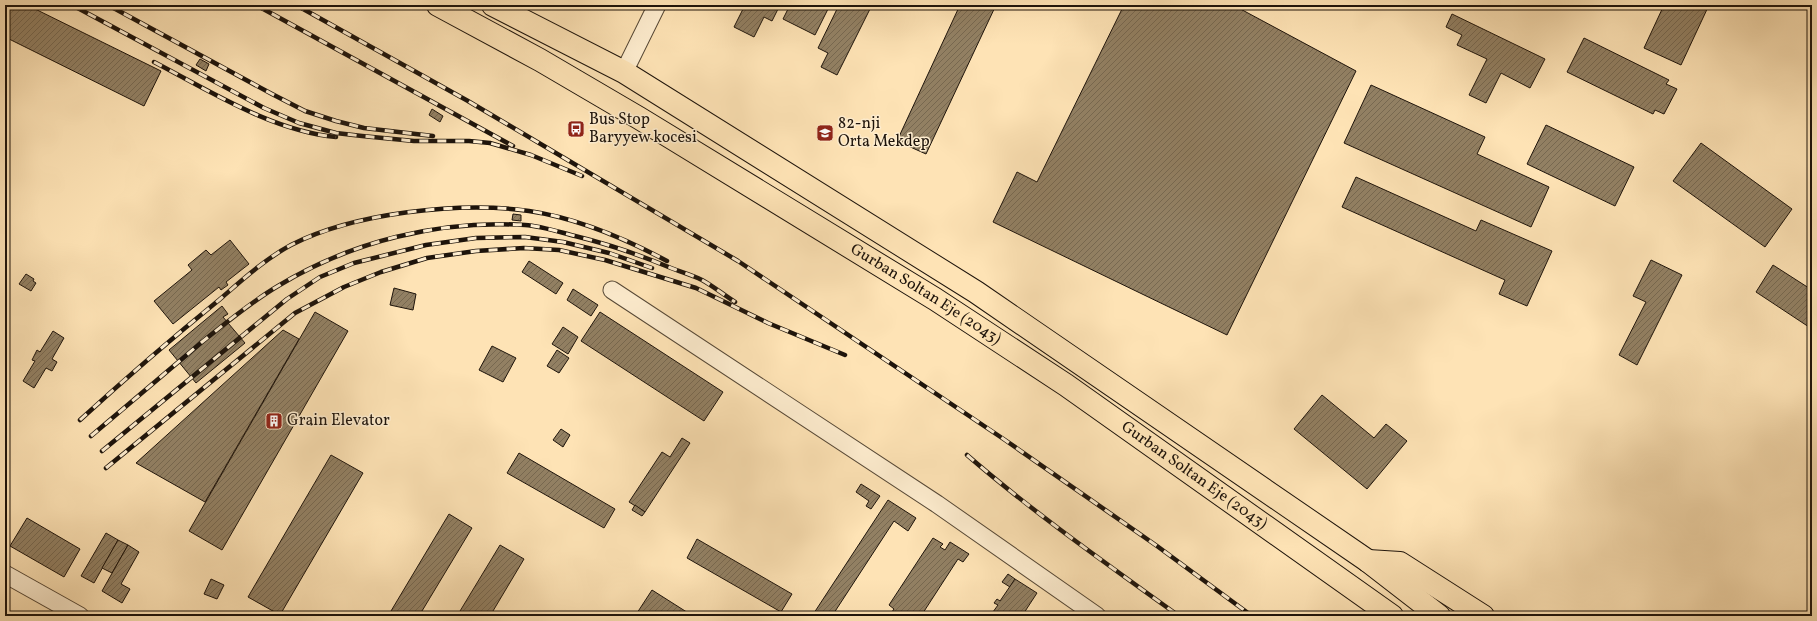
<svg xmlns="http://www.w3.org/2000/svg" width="1817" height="621" font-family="Vollkorn,serif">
	<defs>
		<pattern id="building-hatch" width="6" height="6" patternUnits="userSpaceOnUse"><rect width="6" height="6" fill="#928063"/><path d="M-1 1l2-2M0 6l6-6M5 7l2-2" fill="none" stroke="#776850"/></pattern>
	</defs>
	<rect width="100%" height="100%" fill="#fee3b5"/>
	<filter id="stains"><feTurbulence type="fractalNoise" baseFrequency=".005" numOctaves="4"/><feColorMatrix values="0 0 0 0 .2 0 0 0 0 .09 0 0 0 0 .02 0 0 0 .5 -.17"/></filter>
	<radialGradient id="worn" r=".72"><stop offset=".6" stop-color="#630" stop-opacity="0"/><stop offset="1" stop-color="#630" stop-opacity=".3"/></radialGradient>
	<g fill="url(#building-hatch)" stroke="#1e140b">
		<path d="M 5,5 L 27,5 L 161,71 L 144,106 L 5,37 Z"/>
		<path d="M 745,5 L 780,5 L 772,21 L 764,17 L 754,37 L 734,27 Z"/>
		<path d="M 790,5 L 830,5 L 815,35 L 783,19 Z"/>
		<path d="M 839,5 L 872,5 L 837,75 L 821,67 L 828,53 L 818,48 Z"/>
		<path d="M 960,5 L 996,5 L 926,154 L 897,141 Z"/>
		<path d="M 1124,5 L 1233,5 L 1356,71 L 1227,335 L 993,222 L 1017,172 L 1037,182 Z"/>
		<path d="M 1664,5 L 1709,5 L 1681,65 L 1644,48 Z"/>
		<path d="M 1452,14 L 1545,59 L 1530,88 L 1501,73 L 1486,103 L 1469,95 L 1487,59 L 1457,45 L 1462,35 L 1446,27 Z"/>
		<path d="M 1584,38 L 1669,80 L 1666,84 L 1677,89 L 1664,114 L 1655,110 L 1653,114 L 1567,72 Z"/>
		<path d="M 200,59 L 209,64 L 206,71 L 196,65 Z"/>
		<path d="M 1371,85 L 1485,137 L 1477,154 L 1549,187 L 1531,227 L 1344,143 Z"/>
		<path d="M 432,109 L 443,116 L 440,122 L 429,115 Z"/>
		<path d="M 1546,125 L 1634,167 L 1615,206 L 1527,164 Z"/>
		<path d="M 1701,143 L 1792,209 L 1765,247 L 1673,181 Z"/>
		<path d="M 1356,177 L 1476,231 L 1481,220 L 1552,251 L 1527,306 L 1499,294 L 1505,280 L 1342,207 Z"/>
		<path d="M 513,214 L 521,215 L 521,221 L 512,220 Z"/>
		<path d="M 230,240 L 249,264 L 226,282 L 228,285 L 221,290 L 219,287 L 173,324 L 154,301 L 192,270 L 188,265 L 206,250 L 211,255 Z"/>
		<path d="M 1651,260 L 1682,275 L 1637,365 L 1619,355 L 1646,302 L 1633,296 Z"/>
		<path d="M 529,261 L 563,283 L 556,294 L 522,272 Z"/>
		<path d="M 1773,265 L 1812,290 L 1812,329 L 1756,292 Z"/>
		<path d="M 26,274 L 34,279 L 33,281 L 36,283 L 31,291 L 19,284 Z"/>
		<path d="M 394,288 L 416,294 L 413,310 L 390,305 Z"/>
		<path d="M 573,289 L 598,305 L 591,316 L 567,300 Z"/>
		<path d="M 222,306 L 228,314 L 223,317 L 245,343 L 196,383 L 169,350 Z"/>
		<path d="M 315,312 L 348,331 L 222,550 L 189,531 Z"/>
		<path d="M 600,312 L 723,392 L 704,421 L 581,341 Z"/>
		<path d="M 563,327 L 578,337 L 568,354 L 552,344 Z"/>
		<path d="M 283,330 L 299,339 L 205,502 L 136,463 Z"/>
		<path d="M 53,331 L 64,338 L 52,359 L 57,362 L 52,371 L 46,368 L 34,388 L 23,381 L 35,361 L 32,360 L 37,350 L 40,352 Z"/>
		<path d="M 492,346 L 516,358 L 503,382 L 479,370 Z"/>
		<path d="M 557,350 L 569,358 L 559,373 L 547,366 Z"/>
		<path d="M 1322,395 L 1374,438 L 1386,424 L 1407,441 L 1367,489 L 1294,429 Z"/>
		<path d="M 561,429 L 570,435 L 563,447 L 553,440 Z"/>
		<path d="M 682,438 L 690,443 L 645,512 L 629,502 L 662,452 L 670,457 Z"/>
		<path d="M 519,453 L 615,509 L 604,528 L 507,473 Z"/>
		<path d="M 331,455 L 363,473 L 280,615 L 248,597 Z"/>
		<path d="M 861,484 L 880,496 L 871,509 L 866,506 L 869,501 L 856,492 Z"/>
		<path d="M 888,500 L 916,518 L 908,531 L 894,521 L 832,616 L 812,616 Z"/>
		<path d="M 635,505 L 645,512 L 642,516 L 632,510 Z"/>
		<path d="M 449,514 L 472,528 L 419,616 L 388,616 Z"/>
		<path d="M 27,518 L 80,549 L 64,577 L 10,546 Z"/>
		<path d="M 106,533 L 118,540 L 94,583 L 81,576 Z"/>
		<path d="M 933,538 L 943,544 L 940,547 L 945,550 L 950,542 L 969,554 L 963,562 L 958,559 L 921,616 L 889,616 L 894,609 L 889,605 Z"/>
		<path d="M 697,539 L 792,594 L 781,612 L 687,558 Z"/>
		<path d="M 118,540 L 128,545 L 112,573 L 102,568 Z"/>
		<path d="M 128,545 L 139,552 L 121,584 L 130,589 L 122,603 L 102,591 Z"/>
		<path d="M 500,545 L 524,559 L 490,616 L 457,616 Z"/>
		<path d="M 1008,574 L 1015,579 L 1010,587 L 1002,582 Z"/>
		<path d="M 211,579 L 224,585 L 217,599 L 204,594 Z"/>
		<path d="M 1015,579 L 1037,593 L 1022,616 L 990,616 L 998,605 L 994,603 L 997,599 L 1000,601 Z"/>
		<path d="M 652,590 L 693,616 L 642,616 L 637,613 Z"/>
	</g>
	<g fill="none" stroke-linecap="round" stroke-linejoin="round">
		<g stroke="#564836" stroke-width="19">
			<g id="minor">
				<path d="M 624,72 L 657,5"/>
				<path d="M 612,290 L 937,504 L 1097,616"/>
				<path d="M 5,574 L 80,616"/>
			</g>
		</g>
		<g stroke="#1e140b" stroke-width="24">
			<g id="highway">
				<path id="s1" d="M 438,5 L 540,60 L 639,118 L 935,299 L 1066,385 L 1392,616"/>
				<path d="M 493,5 L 624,72 L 976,292 L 1368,561 L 1439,616"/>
				<path d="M 1368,561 L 1400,563 L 1483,616"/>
			</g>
		</g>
		<use href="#minor" stroke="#feedcf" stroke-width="17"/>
		<use href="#highway" stroke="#fee3b5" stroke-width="22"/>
		<g stroke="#1e140b" stroke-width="4.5">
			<g id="rail">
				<path d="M 72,5 L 264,108 L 299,123 L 336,133 L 362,136 L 414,141 L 469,141 L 490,143 L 531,155 L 582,176"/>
				<path d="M 108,5 L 272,94 L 305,111 L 336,121 L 364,128 L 433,136"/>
				<path d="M 256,5 L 513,146"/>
				<path d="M 296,5 L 468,101 L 738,261 L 1005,440 L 1157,546 L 1252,616"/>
				<path d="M 154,62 C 210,91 272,131 336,137"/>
				<path d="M 80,420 C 125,379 171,339 219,300 C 241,281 265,259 291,245 C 353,213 460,201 529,211 C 577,218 624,238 667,261"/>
				<path d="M 91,436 C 128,405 165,373 202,342 C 227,322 251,302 278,286 C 352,241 439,220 525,225 C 541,226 559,232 575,236 C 608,244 640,255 671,268 C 681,272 692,275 702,280 C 713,286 724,295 735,302"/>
				<path d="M 102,451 L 287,299 L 320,277 L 354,263 L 426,245 L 476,238 L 525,237 L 563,242 L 609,253 L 652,268"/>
				<path d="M 967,455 C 1034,513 1107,564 1179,616"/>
				<path d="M 106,468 L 295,313 L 344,287 L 381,272 L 427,258 L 476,251 L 524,248 L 559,250 L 605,260 L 696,288 L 768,323 L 845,355"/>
			</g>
		</g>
		<use href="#rail" stroke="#feedcf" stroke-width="3" stroke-dasharray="9" stroke-linecap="butt"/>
	</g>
	<defs>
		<g id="bus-square" transform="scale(0.9)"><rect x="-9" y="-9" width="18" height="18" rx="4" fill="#8f2418" stroke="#feedcf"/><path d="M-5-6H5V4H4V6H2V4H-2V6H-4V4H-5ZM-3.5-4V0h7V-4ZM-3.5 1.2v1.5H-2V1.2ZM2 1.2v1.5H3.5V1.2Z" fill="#fff"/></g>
		<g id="school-square" transform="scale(0.9)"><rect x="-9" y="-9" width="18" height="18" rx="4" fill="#8f2418" stroke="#feedcf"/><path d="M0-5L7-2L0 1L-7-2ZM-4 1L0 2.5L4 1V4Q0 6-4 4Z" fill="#fff"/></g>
		<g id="building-square" transform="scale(0.9)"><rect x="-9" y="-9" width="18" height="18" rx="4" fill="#8f2418" stroke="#feedcf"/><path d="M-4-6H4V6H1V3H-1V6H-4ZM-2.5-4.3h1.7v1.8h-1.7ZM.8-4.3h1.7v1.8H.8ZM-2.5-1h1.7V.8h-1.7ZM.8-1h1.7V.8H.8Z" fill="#fff"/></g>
	</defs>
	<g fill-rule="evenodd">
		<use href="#bus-square" x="576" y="129"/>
		<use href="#school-square" x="825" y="133"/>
		<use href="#building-square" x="274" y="421"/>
	</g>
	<g text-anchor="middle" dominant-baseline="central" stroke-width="3" stroke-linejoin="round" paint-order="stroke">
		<g font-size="16" fill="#1e140b" stroke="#feedcf" text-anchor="start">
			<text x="589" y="120">Bus Stop<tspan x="589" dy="18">Baryyew kocesi</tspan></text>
			<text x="838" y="124">82-nji<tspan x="838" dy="18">Orta Mekdep</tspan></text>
			<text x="287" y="421">Grain Elevator</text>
		</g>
		<g font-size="16" fill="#1e140b" stroke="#feedcf">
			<text stroke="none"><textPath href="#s1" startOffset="567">Gurban Soltan Eje (2043)</textPath></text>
			<text stroke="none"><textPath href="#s1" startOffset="891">Gurban Soltan Eje (2043)</textPath></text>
		</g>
	</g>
	<rect width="1817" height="621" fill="none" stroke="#fee3b5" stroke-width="20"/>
	<rect x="6" y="6" width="1805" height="609" fill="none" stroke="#1e140b" stroke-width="2"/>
	<rect x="10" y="10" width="1797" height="601" fill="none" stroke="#1e140b"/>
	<rect width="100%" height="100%" filter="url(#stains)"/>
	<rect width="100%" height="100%" fill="url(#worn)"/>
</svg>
